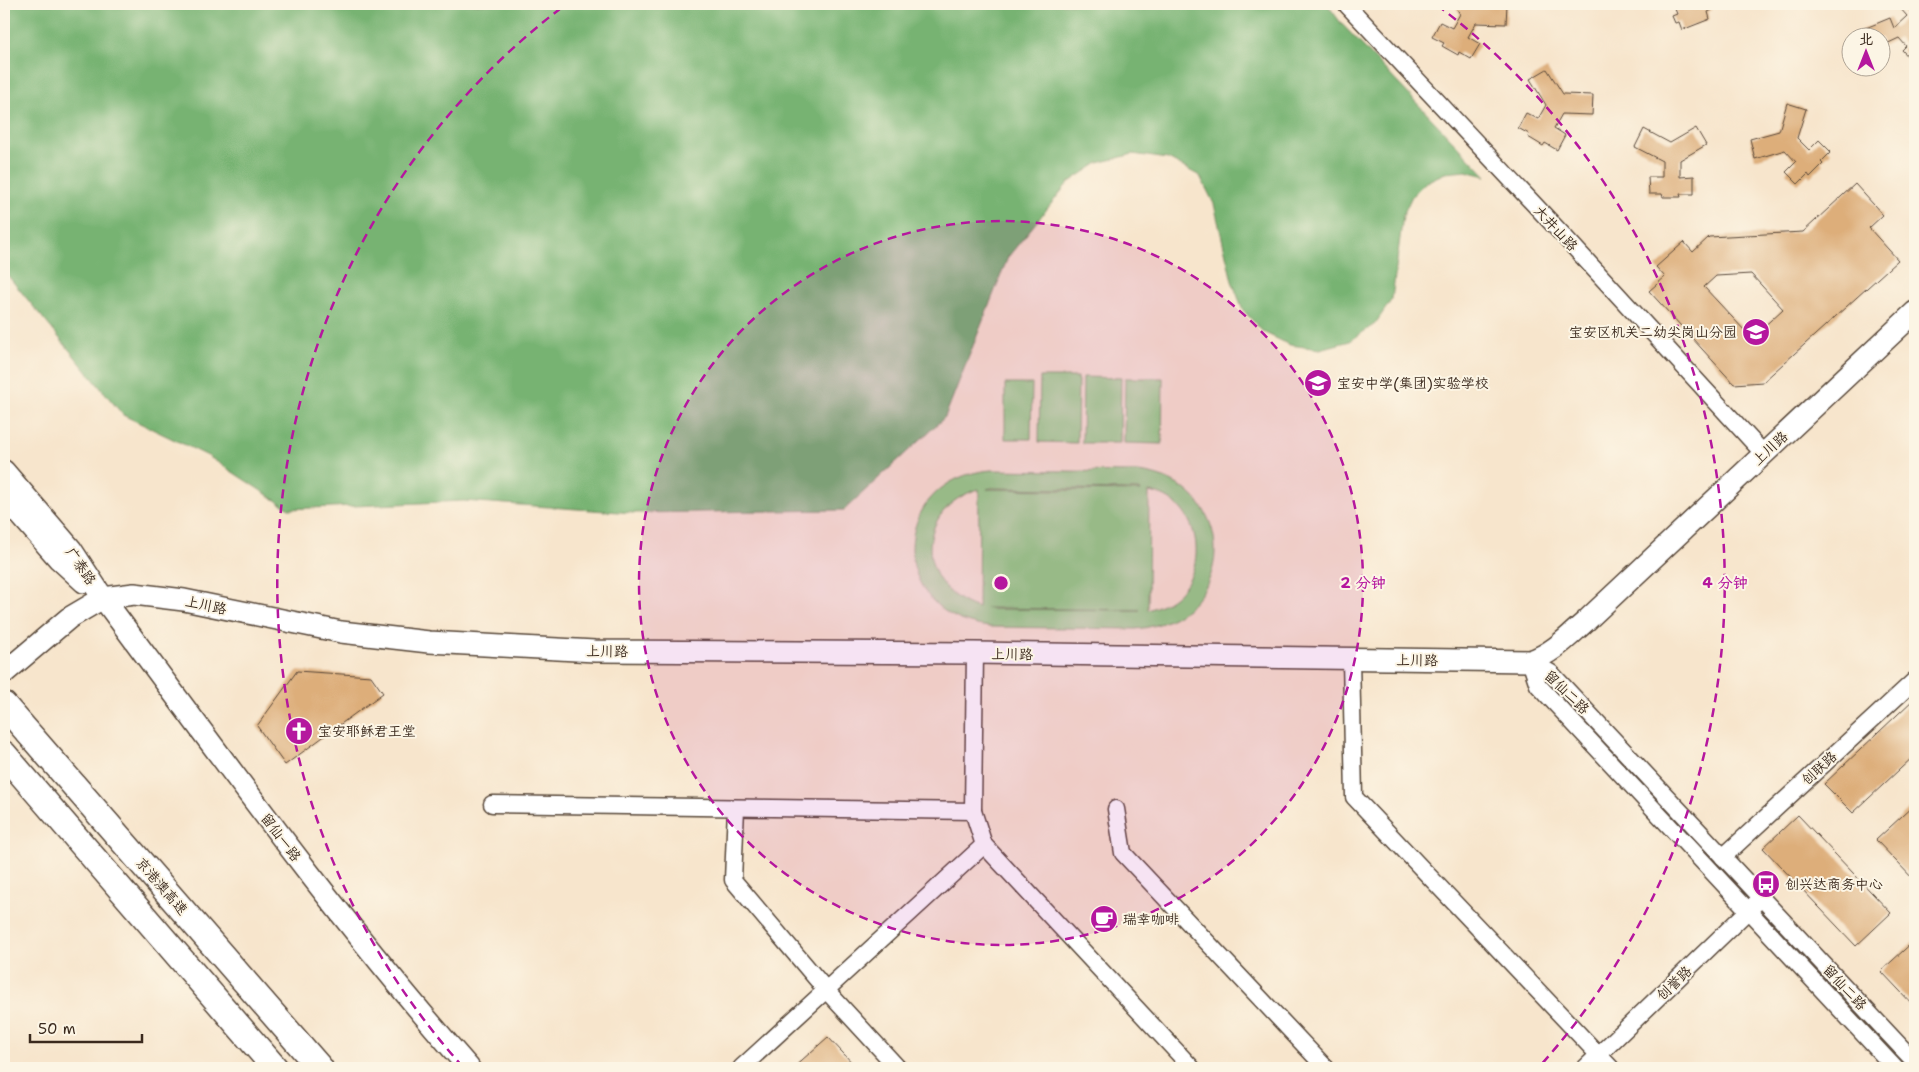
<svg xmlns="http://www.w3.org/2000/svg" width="1919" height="1072" font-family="'Shantell Sans','LXGW WenKai TC',sans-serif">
	<rect width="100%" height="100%" fill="#fcf5e5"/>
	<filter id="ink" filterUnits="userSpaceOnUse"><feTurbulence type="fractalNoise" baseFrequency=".02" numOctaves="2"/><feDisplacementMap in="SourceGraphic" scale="10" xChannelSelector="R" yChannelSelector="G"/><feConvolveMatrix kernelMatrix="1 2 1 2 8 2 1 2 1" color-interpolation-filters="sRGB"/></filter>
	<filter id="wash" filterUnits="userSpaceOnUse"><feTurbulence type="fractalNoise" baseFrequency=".0096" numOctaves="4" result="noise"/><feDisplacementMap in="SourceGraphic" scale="20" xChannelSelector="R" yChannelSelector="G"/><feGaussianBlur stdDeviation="1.12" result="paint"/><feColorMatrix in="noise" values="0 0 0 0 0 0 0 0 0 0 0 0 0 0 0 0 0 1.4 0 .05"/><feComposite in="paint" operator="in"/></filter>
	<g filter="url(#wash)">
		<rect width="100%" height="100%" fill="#f7e5cc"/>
		<g fill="#94d185" stroke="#687e52" fill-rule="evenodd">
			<path d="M 1040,377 L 1078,377 L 1077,443 L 1039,442 Z"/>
			<path d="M 1083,377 L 1121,378 L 1120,443 L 1082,443 Z"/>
			<path d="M 1125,378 L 1163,378 L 1162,444 L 1124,443 Z"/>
			<path d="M 1005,384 L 1032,384 L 1031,439 L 1005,439 Z"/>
			<path d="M 991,470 L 1138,472 C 1241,483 1241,618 1136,629 L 989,627 C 885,615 887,479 991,470 ZM 991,488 L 1137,490 L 1141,491 L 987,489 ZM 979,489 L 978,607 L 978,608 C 914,587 914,508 979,489 ZM 1149,492 C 1196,499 1212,561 1178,594 C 1170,602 1159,606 1148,610 ZM 986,608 L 1140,610 L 990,609 Z"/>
		</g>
		<path fill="#77b372" stroke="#596e48" d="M 4,4 L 1327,4 L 1341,23 L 1486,176 L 1466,171 L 1445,173 L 1426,182 L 1412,196 L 1403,215 L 1392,299 L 1375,324 L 1350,341 L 1320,349 L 1290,345 L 1263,332 L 1243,310 L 1232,281 L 1214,204 L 1200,176 L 1168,159 L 1133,154 L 1098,163 L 1068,183 L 1008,257 L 945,417 L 844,510 L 634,513 L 463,501 L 289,509 L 208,456 L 123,415 L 4,271 Z"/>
		<g id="blocks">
			<g fill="#ddae7a" fill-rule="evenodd">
				<path d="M 1454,4 L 1507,4 L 1506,24 L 1476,23 L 1468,37 L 1480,44 L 1471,59 L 1459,52 L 1458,55 L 1442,46 L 1444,43 L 1432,37 L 1440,22 L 1452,28 L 1460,14 Z"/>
				<path d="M 1682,4 L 1702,4 L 1703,5 L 1710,4 L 1712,10 L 1708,12 L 1710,19 L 1682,30 L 1679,22 L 1675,23 L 1672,16 L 1677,14 L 1675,9 L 1683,6 Z"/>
				<path d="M 1903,4 L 1915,4 L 1915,64 L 1902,50 L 1906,46 L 1899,38 L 1882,46 L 1882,38 L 1865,38 L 1861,30 L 1890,18 L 1894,28 L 1907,16 L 1899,7 Z"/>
				<path d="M 1547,69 L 1563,94 L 1593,95 L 1592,115 L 1562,114 L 1554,128 L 1565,135 L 1557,150 L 1545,143 L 1543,146 L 1528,137 L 1529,134 L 1518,128 L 1526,113 L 1538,119 L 1546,105 L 1530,79 Z"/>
				<path d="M 1787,103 L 1806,109 L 1797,138 L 1809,150 L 1819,140 L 1831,152 L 1821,162 L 1823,164 L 1810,177 L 1808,174 L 1798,184 L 1786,172 L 1796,162 L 1785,150 L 1755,159 L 1750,139 L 1779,131 Z"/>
				<path d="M 1696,128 L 1706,145 L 1680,160 L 1680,177 L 1694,176 L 1694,194 L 1680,194 L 1681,197 L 1663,197 L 1662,194 L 1649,194 L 1648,177 L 1662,177 L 1662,161 L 1635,147 L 1644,129 L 1670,143 Z"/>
				<path d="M 1855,184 L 1883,215 L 1869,228 L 1898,260 L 1763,382 L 1734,384 L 1649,291 L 1665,277 L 1656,267 L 1684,242 L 1693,252 L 1709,237 L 1803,232 ZM 1751,274 L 1783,309 L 1759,331 L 1746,332 L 1704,287 L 1716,276 Z"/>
				<path d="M 297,671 L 371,676 L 383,693 L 285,765 L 257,726 Z"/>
				<path d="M 1915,698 L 1915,755 L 1853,813 L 1824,784 Z"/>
				<path d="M 1915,804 L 1915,881 L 1876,840 Z"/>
				<path d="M 1798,815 L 1891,913 L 1856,946 L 1763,848 Z"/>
				<path d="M 1915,940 L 1915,1007 L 1881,971 Z"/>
				<path d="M 828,1037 L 857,1068 L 793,1068 Z"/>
			</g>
		</g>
	</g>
	<g filter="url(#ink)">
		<use href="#blocks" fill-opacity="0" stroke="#574638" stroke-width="1"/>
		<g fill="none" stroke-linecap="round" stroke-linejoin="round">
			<g stroke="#574638" stroke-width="19">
				<g id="minor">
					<path d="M 1346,4 L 1562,234 L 1764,454"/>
					<path d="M 975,653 L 973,811 L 984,845 L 1192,1068"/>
					<path d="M 1351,659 L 1354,797 L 1611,1068"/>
					<path d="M 1530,661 L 1551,673 L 1915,1062"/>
					<path d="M 1530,661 L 1538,685 L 1895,1068"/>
					<path d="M 492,804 L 973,811"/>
					<path d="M 736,808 L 733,880 L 826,990 L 898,1068"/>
					<path d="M 1116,809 L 1123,853 L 1326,1068"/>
					<path d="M 1723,857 L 1915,680"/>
					<path d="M 741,1068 L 984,845"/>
					<path d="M 1585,1068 L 1756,903"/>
				</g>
			</g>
			<g stroke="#574638" stroke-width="24">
				<g id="major">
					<path d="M 4,471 L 71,549 L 103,598 C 222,758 338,919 469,1068"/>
					<path d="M 4,496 L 59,559 L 84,582"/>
					<path d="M 4,673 L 69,618 L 103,598 L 134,594 L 184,600 L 341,632 L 429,642 L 595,651 L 975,653 L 1530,661 C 1552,654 1569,636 1586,621 L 1915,312"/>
				</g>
			</g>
			<g stroke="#574638" stroke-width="28">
				<g id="highway">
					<path d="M 4,705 L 320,1068"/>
					<path d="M 4,754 L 275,1068"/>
				</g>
			</g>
			<use href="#minor" stroke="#fff" stroke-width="16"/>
			<use href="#major" stroke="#fff" stroke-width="21"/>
			<use href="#highway" stroke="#fff" stroke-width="25"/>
		</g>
	</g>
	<circle cx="1001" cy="583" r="362" fill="#b5179e" fill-opacity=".12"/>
	<g fill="none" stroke="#b5179e" stroke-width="2.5" stroke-dasharray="9 6">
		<circle cx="1001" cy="583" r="362"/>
		<path d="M463 1067A724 724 0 0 1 565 5M1437 5A724 724 0 0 1 1539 1067"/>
	</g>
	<defs>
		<g id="school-disc" transform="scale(1.4375)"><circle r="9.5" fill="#b5179e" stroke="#fcf5e5"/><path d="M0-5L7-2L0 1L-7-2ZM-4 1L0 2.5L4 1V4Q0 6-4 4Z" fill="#fff"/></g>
		<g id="church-disc" transform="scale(1.4375)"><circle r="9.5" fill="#b5179e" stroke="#fcf5e5"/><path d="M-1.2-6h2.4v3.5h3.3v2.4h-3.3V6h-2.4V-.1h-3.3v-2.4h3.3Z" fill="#fff"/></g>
		<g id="bus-disc" transform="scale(1.4375)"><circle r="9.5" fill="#b5179e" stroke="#fcf5e5"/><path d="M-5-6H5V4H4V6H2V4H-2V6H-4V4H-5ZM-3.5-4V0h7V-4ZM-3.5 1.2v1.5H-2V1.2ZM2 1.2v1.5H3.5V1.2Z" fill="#fff"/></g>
		<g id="cafe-disc" transform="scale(1.4375)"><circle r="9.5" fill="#b5179e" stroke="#fcf5e5"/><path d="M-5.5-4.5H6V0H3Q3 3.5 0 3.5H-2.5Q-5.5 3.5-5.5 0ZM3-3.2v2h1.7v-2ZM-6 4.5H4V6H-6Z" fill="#fff"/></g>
	</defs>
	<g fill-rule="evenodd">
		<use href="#school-disc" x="1756" y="332"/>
		<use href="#school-disc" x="1318" y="383"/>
		<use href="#church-disc" x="299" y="731"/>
		<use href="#bus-disc" x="1766" y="884"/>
		<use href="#cafe-disc" x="1104" y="919"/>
	</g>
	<g text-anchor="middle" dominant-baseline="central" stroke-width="4" stroke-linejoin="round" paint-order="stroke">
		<g font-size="14" fill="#3b2a1e" stroke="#fcf5e5">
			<text transform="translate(1556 228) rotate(47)">大井山路</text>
			<text transform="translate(1770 448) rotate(-43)">上川路</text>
			<text transform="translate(81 566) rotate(56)">广泰路</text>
			<text transform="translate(206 605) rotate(12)">上川路</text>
			<text transform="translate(607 651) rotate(1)">上川路</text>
			<text transform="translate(1012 654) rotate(1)">上川路</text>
			<text transform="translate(1417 660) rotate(1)">上川路</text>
			<text transform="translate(1567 692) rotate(44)">留仙二路</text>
			<text transform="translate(1819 768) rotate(-43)">创联路</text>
			<text transform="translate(281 837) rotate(53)">留仙一路</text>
			<text transform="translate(162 886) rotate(49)">京港澳高速</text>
			<text transform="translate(1674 983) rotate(-44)">创誉路</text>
			<text transform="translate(1845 987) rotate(47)">留仙二路</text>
		</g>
		<g font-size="14" fill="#3b2a1e" stroke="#fcf5e5" text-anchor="start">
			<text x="1737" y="332" text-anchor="end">宝安区机关二幼尖岗山分园</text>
			<text x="1337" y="383">宝安中学(集团)实验学校</text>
			<text x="318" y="731">宝安耶稣君王堂</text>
			<text x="1785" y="884">创兴达商务中心</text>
			<text x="1123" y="919">瑞幸咖啡</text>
		</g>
	</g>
	<circle cx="1001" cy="583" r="8" fill="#b5179e" stroke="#fcf5e5" stroke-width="2.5"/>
	<g font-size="15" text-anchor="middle" font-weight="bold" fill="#b5179e" stroke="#fcf5e5" stroke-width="4" stroke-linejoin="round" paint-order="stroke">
		<text x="1363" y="588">2 分钟</text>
		<text x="1725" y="588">4 分钟</text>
	</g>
	<rect width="1919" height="1072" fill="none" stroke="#fcf5e5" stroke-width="20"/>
	<g transform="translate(1866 52)"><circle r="24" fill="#fcf5e5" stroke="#afa495"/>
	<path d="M0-4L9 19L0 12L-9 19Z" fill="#b5179e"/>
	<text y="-8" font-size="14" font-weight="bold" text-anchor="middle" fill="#3b2a1e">北</text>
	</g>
	<path d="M30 1034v8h112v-8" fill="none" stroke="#3b2a1e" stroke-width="2.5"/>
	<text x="38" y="1034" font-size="15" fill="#3b2a1e" stroke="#fcf5e5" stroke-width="4" paint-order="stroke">50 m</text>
</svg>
